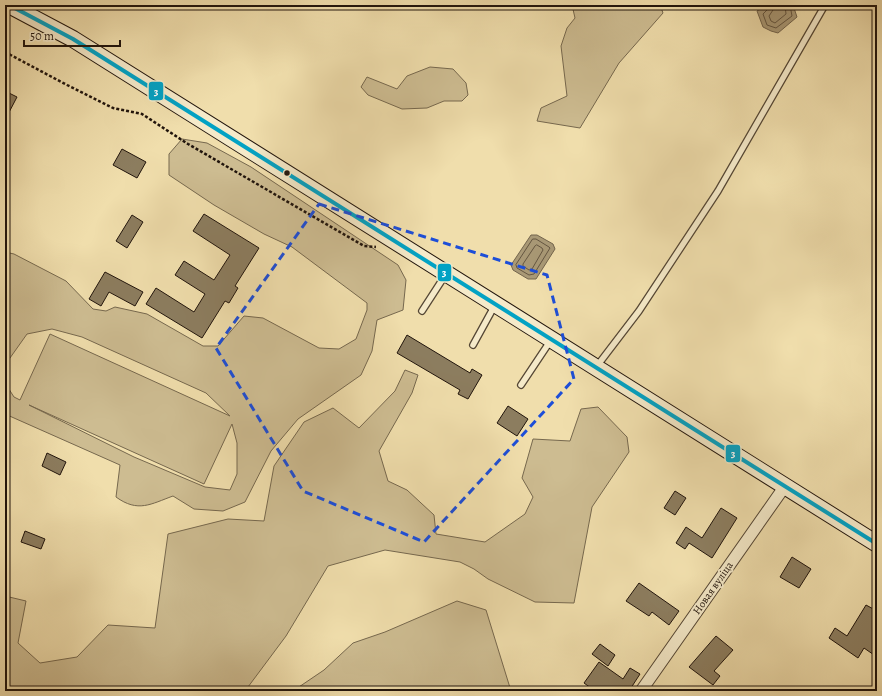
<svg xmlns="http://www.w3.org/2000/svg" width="882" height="696" font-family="Alegreya,serif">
	<rect width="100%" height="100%" fill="#f0deac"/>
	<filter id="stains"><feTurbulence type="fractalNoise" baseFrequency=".005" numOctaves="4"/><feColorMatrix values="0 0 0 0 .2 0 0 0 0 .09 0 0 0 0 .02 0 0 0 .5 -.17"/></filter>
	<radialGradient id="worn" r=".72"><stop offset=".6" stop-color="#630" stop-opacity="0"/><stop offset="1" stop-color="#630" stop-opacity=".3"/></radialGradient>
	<g fill="#cdbc91" stroke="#76684e" fill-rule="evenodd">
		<path d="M 572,5 L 660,5 L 663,13 L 619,63 L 580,128 L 537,121 L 541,108 L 567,96 L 561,46 L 567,28 L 575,18 Z"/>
		<path d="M 430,67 L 453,69 L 466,83 L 468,95 L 462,101 L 444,101 L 427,108 L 402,109 L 368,95 L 361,87 L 367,77 L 397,89 L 407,76 Z"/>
		<path d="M 182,139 L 207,143 L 251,167 L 398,265 L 406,280 L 403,310 L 377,320 L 372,351 L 361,375 L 298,419 L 271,451 L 245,502 L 223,511 L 194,509 L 173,496 C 151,504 138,513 116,497 L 120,465 L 5,414 L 5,383 L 14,397 L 20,400 L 50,334 L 230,416 L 206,393 L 82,337 L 52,329 L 27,334 L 5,365 L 5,252 L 14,254 L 66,281 L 93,309 L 106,311 L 115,307 L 147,314 L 203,346 L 218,346 L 244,316 L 263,318 L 319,348 L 339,349 L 356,339 L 367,310 L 367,303 L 292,247 L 264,234 L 214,205 L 169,175 L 169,154 ZM 29,405 L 204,484 L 232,424 L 237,443 L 237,474 L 230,490 L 205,487 L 134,457 Z"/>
		<path d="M 405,370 L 418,375 L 412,393 L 379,451 L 388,481 L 407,490 L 434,515 L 436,534 L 485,542 L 525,514 L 533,497 L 522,478 L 533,439 L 570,441 L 581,409 L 598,407 L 627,437 L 629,452 L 592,507 L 574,603 L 535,602 L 488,579 L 474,569 L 460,562 L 385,550 L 328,566 L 286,636 L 245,691 L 5,691 L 5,596 L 26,601 L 18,643 L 40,663 L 77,657 L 108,625 L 155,628 L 168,534 L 228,519 L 264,521 L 274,466 L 304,422 L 333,408 L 359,428 L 395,391 Z"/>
		<path d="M 457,601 L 486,610 L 511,691 L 293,691 L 324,670 L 353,643 L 385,632 Z"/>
	</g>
	<g fill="#a99976" stroke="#72644c">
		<path d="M 767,5 L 793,5 L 797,17 L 778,33 L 771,31 L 763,27 L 757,11 Z"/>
		<path d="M 531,235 L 537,235 L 553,244 L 555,249 L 536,279 L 528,279 L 513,270 L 511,265 Z"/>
	</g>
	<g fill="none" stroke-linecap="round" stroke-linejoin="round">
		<g stroke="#645641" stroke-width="1">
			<path d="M 769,5 L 768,9 L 763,14 L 767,25 L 776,28 L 792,16 L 790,5"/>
			<path d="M 774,5 L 773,10 L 769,16 L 771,21 L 775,23 L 786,14 L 785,5"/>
			<path d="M 533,239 L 536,239 L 549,247 L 550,248 L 534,274 L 529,275 L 517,268 L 516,265 Z"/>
			<path d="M 537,245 L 542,248 L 543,250 L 532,269 L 529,270 L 523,266 L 523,264 L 535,246 Z"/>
		</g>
	</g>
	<g fill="#8c7d5f" stroke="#20140c">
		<path d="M 5,91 L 17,97 L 5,120 Z"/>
		<path d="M 122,149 L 146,162 L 137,178 L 113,165 Z"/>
		<path d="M 204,214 L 259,248 L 235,286 L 238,288 L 229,303 L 225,301 L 202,338 L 146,304 L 156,288 L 194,312 L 205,294 L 175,275 L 184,261 L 214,280 L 230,255 L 193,231 Z"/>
		<path d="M 132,215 L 143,222 L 127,248 L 116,241 Z"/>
		<path d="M 105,272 L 143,292 L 135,306 L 109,292 L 101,306 L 89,299 Z"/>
		<path d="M 407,335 L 470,373 L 472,369 L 482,375 L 468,399 L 458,394 L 460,390 L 397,353 Z"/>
		<path d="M 508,406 L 528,419 L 517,436 L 497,423 Z"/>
		<path d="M 47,453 L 66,462 L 60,475 L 42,466 Z"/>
		<path d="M 675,491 L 686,498 L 675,515 L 664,508 Z"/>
		<path d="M 721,508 L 737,518 L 712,558 L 689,543 L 685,549 L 676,543 L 686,527 L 702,538 Z"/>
		<path d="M 25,531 L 45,539 L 41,549 L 21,542 Z"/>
		<path d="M 792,557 L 811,569 L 799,588 L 780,577 Z"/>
		<path d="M 639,583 L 679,611 L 669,625 L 652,612 L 649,616 L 626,601 Z"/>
		<path d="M 866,605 L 877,611 L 877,657 L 864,648 L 858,658 L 829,638 L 835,628 L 847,636 Z"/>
		<path d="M 716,636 L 733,650 L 714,671 L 720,676 L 713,685 L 689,667 Z"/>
		<path d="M 600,644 L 615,655 L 608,666 L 592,654 Z"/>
		<path d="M 599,662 L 623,679 L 630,668 L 640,674 L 629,691 L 595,691 L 584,683 Z"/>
	</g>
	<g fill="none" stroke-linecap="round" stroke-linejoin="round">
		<g stroke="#544634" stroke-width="8">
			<g id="lane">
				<path d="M 422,311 L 446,274"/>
				<path d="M 473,345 L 495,305"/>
				<path d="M 597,366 L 639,311 L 718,191 L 825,5"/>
				<path d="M 521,385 L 551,340"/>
			</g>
		</g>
		<g stroke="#544634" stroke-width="13">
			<path id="street" d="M 641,691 L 785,486"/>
		</g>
		<g stroke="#20140c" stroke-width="18">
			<path id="secondary" d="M 9,5 L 73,39 L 877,544"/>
		</g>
		<path stroke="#20140c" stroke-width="2.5" stroke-dasharray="3 2" stroke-linecap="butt" d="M 5,52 L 67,85 L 113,108 L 142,114 L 188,144 L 364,246 L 376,247"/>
		<use href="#lane" stroke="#f5eac9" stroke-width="5.5"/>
		<use href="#street" stroke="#f5eac9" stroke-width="11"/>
		<use href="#secondary" stroke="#f5eac9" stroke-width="16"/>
		<g stroke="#f5eac9" stroke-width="7">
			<path id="bus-1" d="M 9,5 L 73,39 L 877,544"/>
		</g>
		<use href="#bus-1" stroke="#02a2c4" stroke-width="4"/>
	</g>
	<path fill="none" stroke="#1d4ed8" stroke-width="3" stroke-dasharray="8 5" stroke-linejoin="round" d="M 319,204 L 547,275 L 574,379 L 424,542 L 303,491 L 216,348 Z"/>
	<circle fill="#20140c" stroke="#f5eac9" stroke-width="1.5" cx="287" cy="173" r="3.5"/>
	<g text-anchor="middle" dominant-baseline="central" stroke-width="4" stroke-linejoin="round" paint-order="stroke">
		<g font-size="11" fill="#20140c" stroke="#f5eac9">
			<text transform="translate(713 588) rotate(-55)">Новая вуліца</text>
		</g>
	</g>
	<g stroke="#f5eac9" stroke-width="1.5">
		<rect x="148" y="81" width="16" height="20" rx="4" fill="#02a2c4"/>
		<rect x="437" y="263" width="15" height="19" rx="4" fill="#02a2c4"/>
		<rect x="725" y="444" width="16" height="19" rx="4" fill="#02a2c4"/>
	</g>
	<g font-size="11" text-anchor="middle" font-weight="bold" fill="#fff">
		<text x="156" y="95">3</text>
		<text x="444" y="276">3</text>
		<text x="733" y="457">3</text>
	</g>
	<rect width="882" height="696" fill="none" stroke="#f0deac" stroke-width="20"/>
	<rect x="6" y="6" width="870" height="684" fill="none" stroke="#20140c" stroke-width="2"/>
	<rect x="10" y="10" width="862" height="676" fill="none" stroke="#20140c"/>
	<path d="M24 40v6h96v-6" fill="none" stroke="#20140c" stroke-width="2"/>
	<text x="30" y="40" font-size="12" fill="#20140c" stroke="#f5eac9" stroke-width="3" paint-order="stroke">50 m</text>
	<rect width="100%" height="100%" filter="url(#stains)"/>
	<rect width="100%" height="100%" fill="url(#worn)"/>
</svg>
